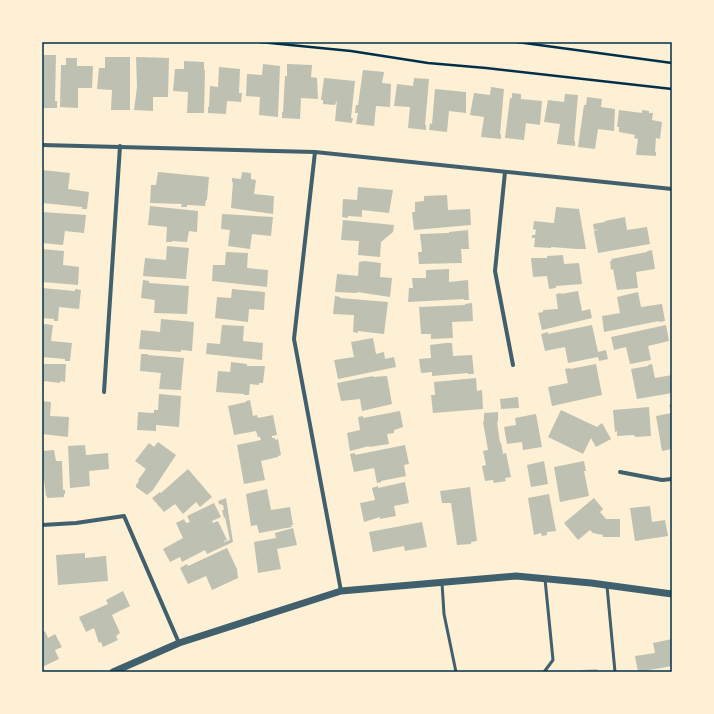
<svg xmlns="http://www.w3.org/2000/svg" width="714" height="714" font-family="Signika,sans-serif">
	<rect width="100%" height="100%" fill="#fdf0d5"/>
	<g fill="#bec0b2">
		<path d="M 42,55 L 56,55 L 55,101 L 57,101 L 57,108 L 42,108 Z"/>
		<path d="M 105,57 L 130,57 L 130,110 L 111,110 L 112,90 L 97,89 L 99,68 L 105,68 Z"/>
		<path d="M 136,57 L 169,58 L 168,97 L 153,97 L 153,111 L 134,110 L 137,87 Z"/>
		<path d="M 66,58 L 77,58 L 77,66 L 93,66 L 92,88 L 78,88 L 78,108 L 60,107 L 61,65 L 66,65 Z"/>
		<path d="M 184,61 L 204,62 L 204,70 L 205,70 L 204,113 L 187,113 L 188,92 L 173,91 L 175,69 L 184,69 Z"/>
		<path d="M 263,64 L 280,66 L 278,117 L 259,115 L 260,97 L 246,96 L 247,74 L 262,75 Z"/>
		<path d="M 287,64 L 312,65 L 311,77 L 317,78 L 318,99 L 301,98 L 300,119 L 282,118 L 282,112 L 283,112 L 285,76 L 287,76 Z"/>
		<path d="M 219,67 L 240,69 L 239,93 L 242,93 L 241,102 L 227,101 L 226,114 L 208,113 L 208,107 L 209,107 L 210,86 L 218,87 Z"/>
		<path d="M 363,70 L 384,72 L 382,83 L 391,84 L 390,107 L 376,106 L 374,126 L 356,124 L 358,113 L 355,113 L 356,105 L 358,105 Z"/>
		<path d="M 324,78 L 355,81 L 351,118 L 353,118 L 352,123 L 335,121 L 337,100 L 335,105 L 323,104 L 323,100 L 321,100 Z"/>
		<path d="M 414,78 L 429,79 L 425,125 L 426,125 L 426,130 L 408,128 L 410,107 L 394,106 L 397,84 L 413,86 Z"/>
		<path d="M 491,87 L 504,89 L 500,134 L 501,134 L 501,139 L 481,137 L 484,117 L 470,115 L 474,93 L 490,95 Z"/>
		<path d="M 435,89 L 466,92 L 466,113 L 449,111 L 447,132 L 429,130 L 430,123 L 432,124 Z"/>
		<path d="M 512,93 L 521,94 L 521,99 L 542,101 L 540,125 L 526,123 L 524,140 L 505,138 L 510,98 L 512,98 Z"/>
		<path d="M 565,94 L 578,95 L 574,141 L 575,141 L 575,146 L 557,144 L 560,124 L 544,122 L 548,100 L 564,102 Z"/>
		<path d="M 587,97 L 602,99 L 601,107 L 615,109 L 614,131 L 598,129 L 595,149 L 578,147 L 584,105 L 586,105 Z"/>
		<path d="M 619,110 L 642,113 L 642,110 L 649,111 L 649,113 L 653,113 L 652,120 L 662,122 L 660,139 L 656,138 L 655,152 L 656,152 L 656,156 L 637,155 L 636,154 L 638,139 L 634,138 L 635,135 L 619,132 L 619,127 L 617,127 Z"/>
		<path d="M 42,170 L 70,173 L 68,189 L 89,192 L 87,209 L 82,209 L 82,207 L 42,203 Z"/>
		<path d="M 158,172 L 209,177 L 207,200 L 206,200 L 205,206 L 187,205 L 187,207 L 181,207 L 182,204 L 150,203 L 151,185 L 156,185 Z"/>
		<path d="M 242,172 L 251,173 L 251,179 L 256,180 L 254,194 L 274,196 L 273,214 L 231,208 L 233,182 L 232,182 L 232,178 L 241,179 Z"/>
		<path d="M 358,187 L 393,190 L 389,213 L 362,210 L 362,217 L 348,216 L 348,218 L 342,217 L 343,199 L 357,200 Z"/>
		<path d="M 447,195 L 448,210 L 470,209 L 471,225 L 414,230 L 412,212 L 415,212 L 415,202 L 424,201 L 424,196 Z"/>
		<path d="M 150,206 L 198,211 L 197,232 L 189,231 L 187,242 L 172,241 L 172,242 L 166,242 L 167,227 L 148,225 Z"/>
		<path d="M 556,207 L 579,209 L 586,249 L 577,249 L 551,247 L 551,248 L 534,247 L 535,238 L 532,238 L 532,235 L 535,235 L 536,230 L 533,229 L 534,221 L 554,223 Z"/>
		<path d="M 42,212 L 86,215 L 84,233 L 65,231 L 63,245 L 42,243 Z"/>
		<path d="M 222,214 L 273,217 L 271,236 L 252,234 L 250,249 L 228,246 L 230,230 L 221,229 Z"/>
		<path d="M 625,217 L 627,230 L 647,227 L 650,244 L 598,253 L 594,231 L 599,229 L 594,230 L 593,224 L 605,222 L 605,221 Z"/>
		<path d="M 343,220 L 394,225 L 393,232 L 381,242 L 380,257 L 358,255 L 359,241 L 341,240 Z"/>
		<path d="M 468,230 L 469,249 L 461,249 L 462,263 L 419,264 L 418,252 L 422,252 L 420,234 L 449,233 L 449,232 Z"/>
		<path d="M 167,246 L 189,248 L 186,279 L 143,276 L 145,258 L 166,260 Z"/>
		<path d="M 42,249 L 64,251 L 63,265 L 79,267 L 78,285 L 42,282 Z"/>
		<path d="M 652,250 L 655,269 L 636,272 L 638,288 L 617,290 L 613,269 L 611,270 L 610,261 L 612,261 L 611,259 L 647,252 L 647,251 Z"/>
		<path d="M 226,252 L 248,253 L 247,268 L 268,270 L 267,287 L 212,281 L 213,265 L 225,265 Z"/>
		<path d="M 563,255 L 564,264 L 579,263 L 582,284 L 556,286 L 556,288 L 549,289 L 547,276 L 533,277 L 531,258 L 547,258 L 547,256 Z"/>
		<path d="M 364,261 L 381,263 L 380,277 L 392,278 L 390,297 L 357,292 L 357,293 L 335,292 L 337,274 L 358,276 L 359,262 Z"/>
		<path d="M 449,269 L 449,282 L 468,280 L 469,300 L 464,300 L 464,299 L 408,302 L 409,288 L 413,288 L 412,278 L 426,278 L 426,270 Z"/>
		<path d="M 143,280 L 149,281 L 149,283 L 189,286 L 187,314 L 154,313 L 155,300 L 141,298 Z"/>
		<path d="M 42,288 L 75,291 L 75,289 L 81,290 L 79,309 L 59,307 L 58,321 L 54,321 L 54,319 L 42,318 Z"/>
		<path d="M 232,289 L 265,292 L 264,310 L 249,309 L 248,322 L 215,318 L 217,297 L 231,298 Z"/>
		<path d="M 578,291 L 582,311 L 590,309 L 592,318 L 542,330 L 538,313 L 543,312 L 543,310 L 558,309 L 556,294 L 561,293 L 561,294 Z"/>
		<path d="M 638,292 L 641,307 L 662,304 L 665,321 L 659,322 L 659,321 L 604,332 L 602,316 L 620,313 L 617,297 Z"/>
		<path d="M 335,296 L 340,297 L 340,298 L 388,302 L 384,334 L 358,331 L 358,333 L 353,332 L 354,315 L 333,314 Z"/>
		<path d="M 472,303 L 473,321 L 452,322 L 453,338 L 431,339 L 431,334 L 421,334 L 419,307 L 465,305 L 465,304 Z"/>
		<path d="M 161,319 L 194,322 L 192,351 L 181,350 L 181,352 L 139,349 L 141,330 L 160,332 Z"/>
		<path d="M 45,324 L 53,325 L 51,341 L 72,343 L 70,361 L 65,361 L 65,359 L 42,357 L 42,325 Z"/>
		<path d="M 222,325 L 244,326 L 243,341 L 263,343 L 262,360 L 206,354 L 207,343 L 220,344 Z"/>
		<path d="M 592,325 L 598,352 L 606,350 L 608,359 L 599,361 L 598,357 L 568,363 L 565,347 L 545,351 L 541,334 L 548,332 L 548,334 Z"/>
		<path d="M 666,325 L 669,341 L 648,346 L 651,360 L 630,364 L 626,347 L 614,350 L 611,337 Z"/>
		<path d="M 373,338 L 376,354 L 384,352 L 385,359 L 394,357 L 396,367 L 338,379 L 334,360 L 354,357 L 351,342 Z"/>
		<path d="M 446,343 L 452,343 L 453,356 L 472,355 L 474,374 L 468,374 L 468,373 L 432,376 L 432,372 L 421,373 L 419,359 L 431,358 L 430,345 Z"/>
		<path d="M 141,354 L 148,354 L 148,355 L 184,358 L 181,390 L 159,389 L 161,373 L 140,371 Z"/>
		<path d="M 231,362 L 247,364 L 247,366 L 265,366 L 263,383 L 259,383 L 259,385 L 250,384 L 249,395 L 244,395 L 244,394 L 216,392 L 218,371 L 230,372 Z"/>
		<path d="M 42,364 L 66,364 L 65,382 L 60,381 L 60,383 L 44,381 L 43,393 L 42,393 Z"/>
		<path d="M 596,364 L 602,395 L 552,406 L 548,387 L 568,383 L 565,369 L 570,368 L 570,369 Z"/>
		<path d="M 652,364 L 655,378 L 672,375 L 672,393 L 637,399 L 631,369 L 648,366 L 648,365 Z"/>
		<path d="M 373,376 L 373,377 L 387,376 L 392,404 L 362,411 L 360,399 L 341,401 L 337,383 Z"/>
		<path d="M 476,378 L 477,391 L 482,390 L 483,409 L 433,413 L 431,395 L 435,395 L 434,382 Z"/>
		<path d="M 159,394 L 181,396 L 179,427 L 156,425 L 156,431 L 137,430 L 138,412 L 154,413 L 154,410 L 158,410 Z"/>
		<path d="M 518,397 L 519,408 L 501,409 L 500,399 Z"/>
		<path d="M 250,400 L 253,416 L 257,415 L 258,418 L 273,415 L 277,435 L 272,436 L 272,438 L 275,438 L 275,440 L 278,439 L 281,455 L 278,456 L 278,457 L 261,461 L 265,480 L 244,484 L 237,445 L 261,440 L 260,437 L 258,437 L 256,431 L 234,435 L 228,406 L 246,402 L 246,401 Z"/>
		<path d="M 42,401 L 51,402 L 50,416 L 69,417 L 68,437 L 42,434 Z"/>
		<path d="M 672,404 L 672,449 L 662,451 L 656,416 L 671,413 L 669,405 Z"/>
		<path d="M 649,407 L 651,436 L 635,437 L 634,435 L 617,436 L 617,431 L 615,432 L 613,410 Z"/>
		<path d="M 561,410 L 597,427 L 602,423 L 611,439 L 596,447 L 591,438 L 583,454 L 548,437 Z"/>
		<path d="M 400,411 L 403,427 L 394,430 L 394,433 L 387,434 L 389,444 L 369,447 L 369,446 L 350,451 L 347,433 L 360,430 L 358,417 L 363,416 L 363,418 Z"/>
		<path d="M 498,412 L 498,422 L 497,422 L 500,443 L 501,442 L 503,454 L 506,453 L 511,477 L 505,478 L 506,481 L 494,483 L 493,480 L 485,481 L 482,466 L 486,465 L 483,451 L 488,450 L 483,422 L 484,421 L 484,413 Z"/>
		<path d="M 536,414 L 542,447 L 523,450 L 522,442 L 507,444 L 504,427 L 516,425 L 515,418 Z"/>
		<path d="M 158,442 L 176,455 L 153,490 L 147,495 L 136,487 L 136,485 L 139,481 L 138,480 L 146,469 L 135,461 L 149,443 L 154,447 Z"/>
		<path d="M 85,445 L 86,455 L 108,453 L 109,469 L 89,471 L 90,486 L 70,488 L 68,446 Z"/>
		<path d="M 405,445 L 409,464 L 404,465 L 406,476 L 381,481 L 381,482 L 377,483 L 374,468 L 354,472 L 350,454 L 355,453 L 355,455 Z"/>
		<path d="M 54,450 L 56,461 L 62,461 L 63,490 L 65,490 L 65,494 L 64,494 L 64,497 L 47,498 L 47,496 L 46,496 L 44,479 L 42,479 L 42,451 Z"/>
		<path d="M 544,461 L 548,484 L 531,487 L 527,465 Z"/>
		<path d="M 584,461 L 586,471 L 584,471 L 589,496 L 560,502 L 554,467 Z"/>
		<path d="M 188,469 L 212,497 L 200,507 L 196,502 L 183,514 L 175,504 L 164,512 L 152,498 L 160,492 L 161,493 Z"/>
		<path d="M 405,482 L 409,503 L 394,506 L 396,516 L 380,519 L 380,517 L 364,522 L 360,503 L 375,500 L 372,488 L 378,486 L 378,488 Z"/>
		<path d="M 470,487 L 477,541 L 471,542 L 471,544 L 457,545 L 451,503 L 442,503 L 440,491 Z"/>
		<path d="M 267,489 L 271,510 L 290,507 L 293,525 L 291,525 L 292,527 L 259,533 L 257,525 L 251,526 L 246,494 Z"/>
		<path d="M 549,494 L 556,531 L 547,532 L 547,535 L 542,536 L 541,533 L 534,535 L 528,498 Z"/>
		<path d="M 226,498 L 233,542 L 207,554 L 205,550 L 182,562 L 180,557 L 170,562 L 163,549 L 183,538 L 176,523 L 184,519 L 186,523 L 190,522 L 187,516 L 214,503 L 221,517 L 212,521 L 213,523 L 218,521 L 227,540 L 224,541 L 224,542 L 230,540 L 225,517 L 224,518 L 222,510 L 224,510 L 223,505 L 219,504 L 218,501 Z"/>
		<path d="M 594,498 L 603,509 L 600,512 L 606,519 L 620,519 L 620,537 L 603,537 L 603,535 L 593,533 L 590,530 L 578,540 L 564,523 Z"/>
		<path d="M 650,506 L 652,522 L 665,520 L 668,536 L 635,541 L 630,508 Z"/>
		<path d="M 422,522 L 427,547 L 405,551 L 404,546 L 373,552 L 369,532 Z"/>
		<path d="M 293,528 L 297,545 L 277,549 L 281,569 L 258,573 L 254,542 L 276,538 L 275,533 Z"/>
		<path d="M 227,548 L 237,569 L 238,578 L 212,590 L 206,576 L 188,584 L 180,568 L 187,564 L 188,566 Z"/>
		<path d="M 85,553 L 85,558 L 106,556 L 108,581 L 58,585 L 56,555 Z"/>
		<path d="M 123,591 L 130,606 L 112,615 L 120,633 L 116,636 L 118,640 L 103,647 L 101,642 L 99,643 L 94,628 L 86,632 L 79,617 L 108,604 L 106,600 Z"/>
		<path d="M 45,631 L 48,638 L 55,634 L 62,647 L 55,650 L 59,659 L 42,667 L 42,633 Z"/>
		<path d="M 672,639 L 672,666 L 638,672 L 635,656 L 655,653 L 653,643 Z"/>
		<path d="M 597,669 L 597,672 L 575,672 L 582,670 Z"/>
	</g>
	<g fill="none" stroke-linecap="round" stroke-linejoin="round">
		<g stroke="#003049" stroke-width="2.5">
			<path d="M 260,42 L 351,51 L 428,63 L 486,68 L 672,89"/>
			<path d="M 517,42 L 672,63"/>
		</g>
		<g stroke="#3f606c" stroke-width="3">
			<path d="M 442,583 L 444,614 L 456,672"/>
			<path d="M 607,586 L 615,672"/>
			<path d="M 544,672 L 553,660 L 545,579"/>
		</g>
		<g stroke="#3f606c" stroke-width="4">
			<path d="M 42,145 L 315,152 L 672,189"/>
			<path d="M 315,152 L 294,339 L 341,591"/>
			<path d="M 505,172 L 495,271 L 513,365"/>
			<path d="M 104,392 L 120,146"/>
			<path d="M 620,472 L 662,480 L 672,479"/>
			<path d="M 42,525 L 76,523 L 124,516 L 179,643"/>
		</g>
		<path stroke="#3f606c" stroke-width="7" d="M 113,672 L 179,643 L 341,591 L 516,576 L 591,583 L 672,594"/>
	</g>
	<rect width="714" height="714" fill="none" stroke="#fdf0d5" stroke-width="86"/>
	<rect x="43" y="43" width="628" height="628" fill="none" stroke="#003049" stroke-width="1.5"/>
</svg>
